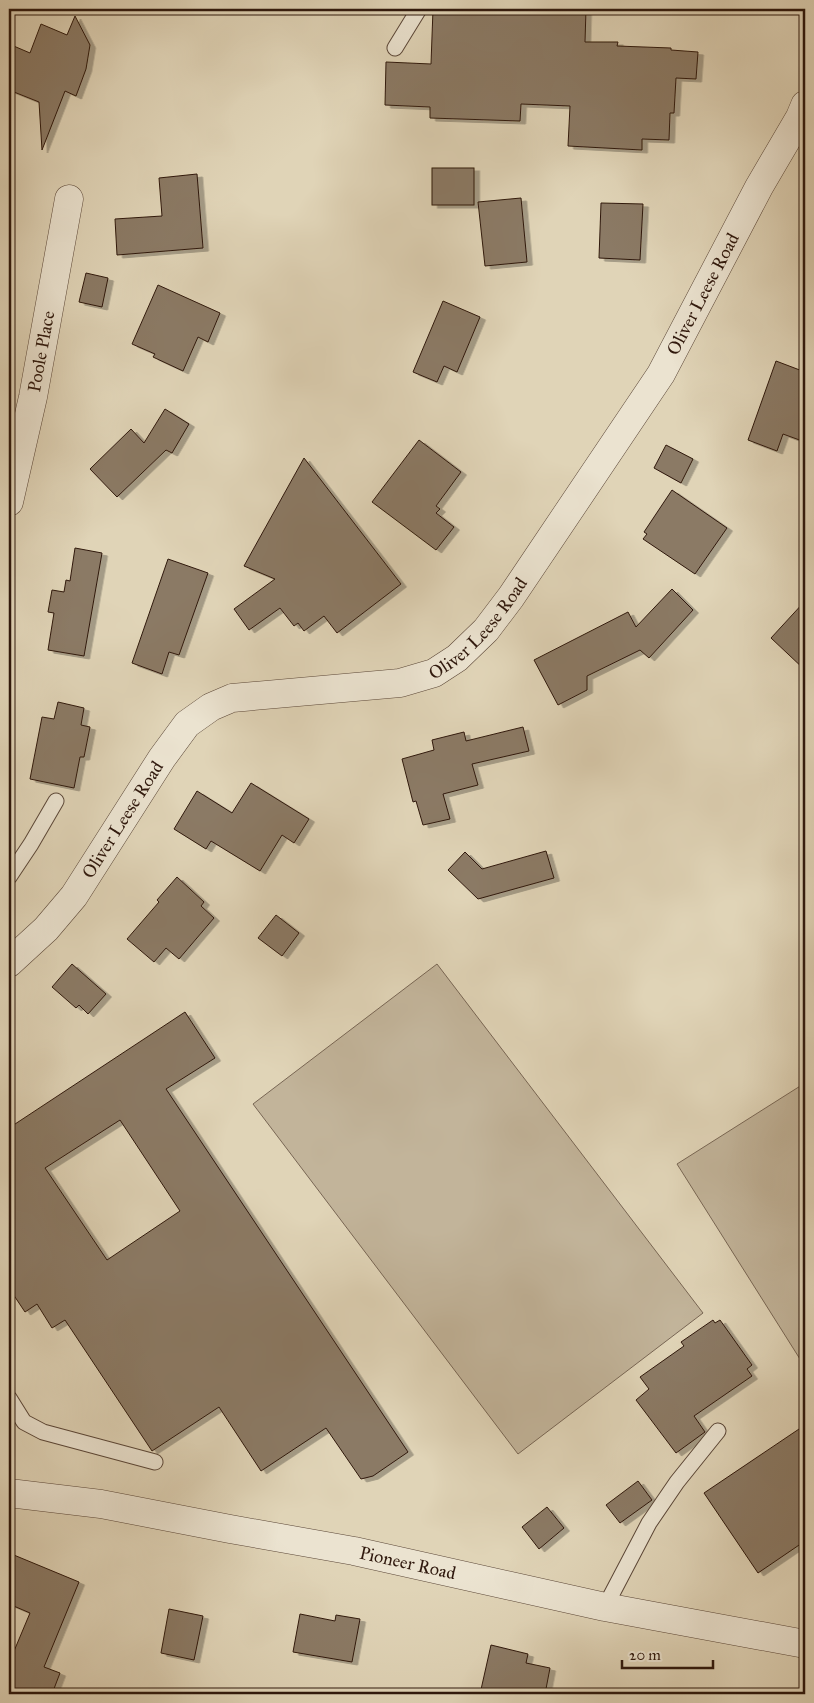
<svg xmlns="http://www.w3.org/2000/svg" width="814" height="1703" font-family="'IM FELL Great Primer',serif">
	<defs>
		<filter id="shadow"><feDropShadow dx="5.5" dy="3" stdDeviation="0" flood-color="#0004"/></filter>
	</defs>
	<rect width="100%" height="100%" fill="#e0d4b7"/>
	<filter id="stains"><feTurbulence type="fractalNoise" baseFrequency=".004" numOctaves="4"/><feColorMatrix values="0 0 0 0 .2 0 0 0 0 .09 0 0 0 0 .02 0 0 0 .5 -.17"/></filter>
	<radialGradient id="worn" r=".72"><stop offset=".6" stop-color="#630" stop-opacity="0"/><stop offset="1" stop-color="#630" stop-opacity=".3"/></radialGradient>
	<g fill="#c2b49a" stroke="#786654">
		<path d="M 437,964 L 703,1313 L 518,1454 L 253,1104 Z"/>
		<path d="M 805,1083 L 805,1367 L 677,1164 Z"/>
	</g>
	<g fill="#8b7a65" stroke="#2f180d" fill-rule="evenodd" filter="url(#shadow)">
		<path d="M 433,9 L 586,9 L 585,42 L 618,42 L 617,46 L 671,48 L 671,50 L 698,52 L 696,79 L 676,78 L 674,113 L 670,113 L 669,140 L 642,139 L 642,150 L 568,146 L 570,106 L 521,104 L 520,121 L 430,118 L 430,107 L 385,105 L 386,62 L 431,64 Z"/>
		<path d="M 75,16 L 90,45 L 86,69 L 76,96 L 65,91 L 42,150 L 39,102 L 9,90 L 9,44 L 30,53 L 41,24 L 67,35 Z"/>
		<rect x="432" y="168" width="42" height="37"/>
		<path d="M 197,174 L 203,248 L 117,255 L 115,219 L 162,216 L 159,178 Z"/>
		<path d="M 521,198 L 527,262 L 485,266 L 478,202 Z"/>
		<path d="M 601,203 L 643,204 L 640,260 L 599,258 Z"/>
		<path d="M 86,273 L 108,278 L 102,307 L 79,302 Z"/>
		<path d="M 158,285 L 220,313 L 208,342 L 198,337 L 183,371 L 153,357 L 155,354 L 132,344 Z"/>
		<path d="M 443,301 L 480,317 L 457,372 L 444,366 L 437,382 L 413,372 Z"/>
		<path d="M 776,361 L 805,372 L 805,442 L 783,434 L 777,451 L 748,440 Z"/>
		<path d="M 165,409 L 189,424 L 172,453 L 166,450 L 117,497 L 90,469 L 131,429 L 144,443 Z"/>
		<path d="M 419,440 L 461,472 L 436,506 L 440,509 L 436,513 L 454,527 L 436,550 L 372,502 Z"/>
		<path d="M 666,445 L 693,459 L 681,483 L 654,468 Z"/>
		<path d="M 304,458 L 401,584 L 337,633 L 324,616 L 304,631 L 298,623 L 294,626 L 280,608 L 249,630 L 234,609 L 275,579 L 244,566 Z"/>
		<path d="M 672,490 L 727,528 L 695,574 L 643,539 L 647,534 L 644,532 Z"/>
		<path d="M 75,548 L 102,553 L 84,656 L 48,650 L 54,613 L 48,612 L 52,590 L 64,592 L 66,580 L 70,581 Z"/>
		<path d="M 168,559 L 208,573 L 179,655 L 169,652 L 162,674 L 132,663 Z"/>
		<path d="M 672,589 L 693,610 L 649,658 L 640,650 L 587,676 L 587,690 L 558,705 L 534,660 L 628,612 L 636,627 Z"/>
		<path d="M 805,601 L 805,670 L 771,638 Z"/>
		<path d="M 58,702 L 84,708 L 81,725 L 90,727 L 84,757 L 80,757 L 74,788 L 30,779 L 42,717 L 54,719 Z"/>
		<path d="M 523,727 L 529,751 L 472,764 L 478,785 L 443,794 L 450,819 L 423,825 L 416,801 L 413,802 L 402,759 L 434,750 L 432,740 L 464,732 L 466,741 Z"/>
		<path d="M 251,783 L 309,819 L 294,843 L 282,835 L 260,871 L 211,841 L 206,849 L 174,829 L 197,791 L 232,813 Z"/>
		<path d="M 546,851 L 554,878 L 478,899 L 448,870 L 465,852 L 482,869 Z"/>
		<path d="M 177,877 L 204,902 L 201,906 L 214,918 L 179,959 L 166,948 L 154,962 L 127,939 L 159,902 L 157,900 Z"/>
		<path d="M 276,915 L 299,933 L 282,956 L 258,938 Z"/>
		<path d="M 72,964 L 106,994 L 88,1014 L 79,1005 L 76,1008 L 52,987 Z"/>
		<path d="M 185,1012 L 215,1058 L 166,1089 L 408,1452 L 373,1476 L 361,1479 L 326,1428 L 261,1471 L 219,1407 L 152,1451 L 65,1320 L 52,1328 L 37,1304 L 25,1312 L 9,1288 L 9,1128 ZM 120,1120 L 180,1211 L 107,1260 L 45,1168 Z"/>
		<path d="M 713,1320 L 715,1323 L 720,1320 L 752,1365 L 747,1369 L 752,1376 L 694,1416 L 705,1432 L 676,1453 L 636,1400 L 649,1389 L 640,1377 L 684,1346 L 681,1342 Z"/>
		<path d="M 805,1425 L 805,1541 L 758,1573 L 704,1493 Z"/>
		<path d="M 638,1481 L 652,1500 L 620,1523 L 606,1505 Z"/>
		<path d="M 547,1507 L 564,1528 L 539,1549 L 522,1527 Z"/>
		<path d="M 9,1553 L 79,1582 L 44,1667 L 60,1673 L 52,1694 L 9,1694 L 9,1663 L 30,1613 L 9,1604 Z"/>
		<path d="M 169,1609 L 203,1616 L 194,1660 L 161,1653 Z"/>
		<path d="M 300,1614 L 335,1621 L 336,1615 L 360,1619 L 352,1662 L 293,1652 Z"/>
		<path d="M 491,1645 L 528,1654 L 526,1663 L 550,1668 L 545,1694 L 480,1694 Z"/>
	</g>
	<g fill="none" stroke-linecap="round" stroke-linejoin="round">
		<g stroke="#5b4738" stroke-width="17">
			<g id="service">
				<path d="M 395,48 L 419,9"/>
				<path d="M 9,877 L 31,844 L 56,801"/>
				<path d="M 9,1398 L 24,1422 L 43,1432 L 155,1462"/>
				<path d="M 605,1607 L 649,1523 L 677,1482 L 718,1431"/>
			</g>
		</g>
		<g stroke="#5b4738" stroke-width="29">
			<g id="minor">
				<path id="s1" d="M 9,502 L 33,397 L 69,199"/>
				<path id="s2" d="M 9,963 L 46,929 L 74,896 L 162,758 L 187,724 L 211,707 L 232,698 L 400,683 L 434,673 L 457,658 L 486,630 L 511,597 L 661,374 L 759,187 L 800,117 L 805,105"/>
				<path id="s3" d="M 9,1493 L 101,1504 L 230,1529 L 354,1551 L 605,1607 L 805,1644"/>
			</g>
		</g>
		<use href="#service" stroke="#ebe3d0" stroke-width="15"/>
		<use href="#minor" stroke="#ebe3d0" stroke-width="28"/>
	</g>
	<g text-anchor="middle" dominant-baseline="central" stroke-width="5" stroke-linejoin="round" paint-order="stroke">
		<g font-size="18" fill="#2f180d" stroke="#ebe3d0">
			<text stroke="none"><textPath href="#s2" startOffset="1024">Oliver Leese Road</textPath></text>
			<text stroke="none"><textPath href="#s1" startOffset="154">Poole Place</textPath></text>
			<text stroke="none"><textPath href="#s2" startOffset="619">Oliver Leese Road</textPath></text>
			<text stroke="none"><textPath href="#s2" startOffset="184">Oliver Leese Road</textPath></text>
			<text stroke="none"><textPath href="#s3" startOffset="405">Pioneer Road</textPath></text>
		</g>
	</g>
	<rect width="814" height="1703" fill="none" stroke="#e0d4b7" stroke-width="30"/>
	<rect x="10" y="10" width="794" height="1683" fill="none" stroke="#2f180d" stroke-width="2.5"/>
	<rect x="15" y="15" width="784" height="1673" fill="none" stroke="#2f180d"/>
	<path d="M622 1660v8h91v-8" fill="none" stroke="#2f180d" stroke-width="2.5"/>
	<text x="629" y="1660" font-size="15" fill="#2f180d" stroke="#ebe3d0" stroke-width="4" paint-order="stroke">20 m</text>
	<rect width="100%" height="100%" filter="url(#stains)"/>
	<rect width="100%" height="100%" fill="url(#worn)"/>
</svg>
